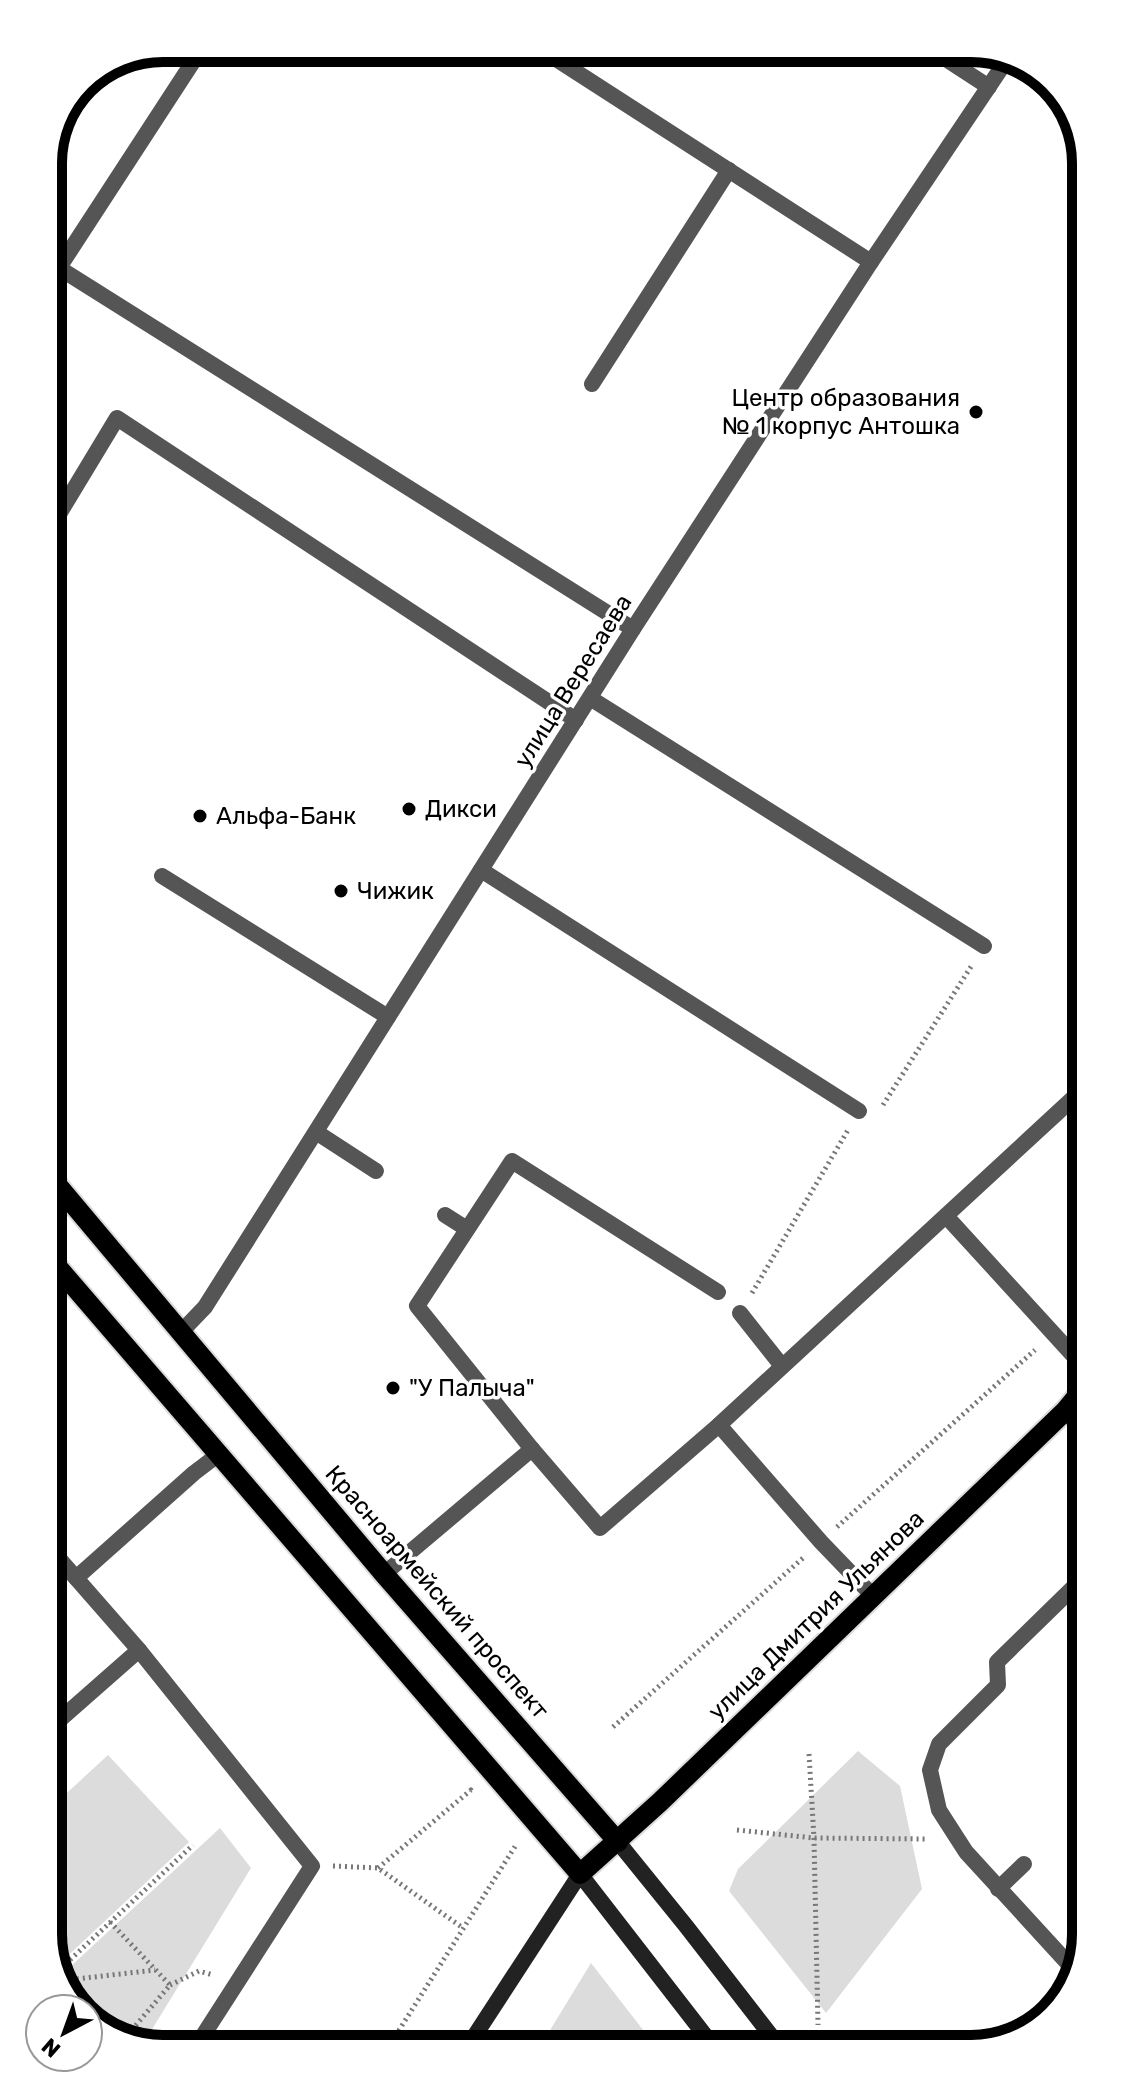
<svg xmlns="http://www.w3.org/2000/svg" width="1134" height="2097" font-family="Rubik,sans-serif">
	<rect width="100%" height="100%" fill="#fff"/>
	<g fill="#dcdcdc">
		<path d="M 858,1751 L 900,1786 L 922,1889 L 826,2013 L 729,1891 L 738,1869 Z"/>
		<path d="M 108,1755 L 189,1842 L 57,1966 L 56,1803 Z"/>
		<path d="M 220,1828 L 251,1868 L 143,2044 C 124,2038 88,2033 88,2009 L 82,2009 L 57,1979 Z"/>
		<path d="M 591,1963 L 654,2044 L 541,2045 Z"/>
	</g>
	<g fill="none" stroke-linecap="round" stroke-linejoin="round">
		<g stroke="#dbdbdb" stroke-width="24">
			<g id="primary">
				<path d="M 53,1180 L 384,1574 L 618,1842"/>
				<path d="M 54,1263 L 580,1874 L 660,1802 L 1065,1411 L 1083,1389"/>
			</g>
		</g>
		<g stroke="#777" stroke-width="5" stroke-dasharray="2 4" stroke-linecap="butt">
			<path d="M 883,1105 L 972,965"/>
			<path d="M 752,1293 L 848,1130"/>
			<path d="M 1069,1319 L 1083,1306"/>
			<path d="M 837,1527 L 1035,1350"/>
			<path d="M 613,1727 L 803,1558"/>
			<path d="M 809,1754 L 814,1838 L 818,2025"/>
			<path d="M 737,1830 L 814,1838 L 928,1839"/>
			<path d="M 333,1866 L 378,1868 L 463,1928"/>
			<path d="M 378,1868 L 471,1790 L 472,1792"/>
			<path d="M 110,1922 L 170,1985 L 125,2038"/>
			<path d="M 57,1972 L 193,1845"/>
			<path d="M 59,1981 L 155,1970"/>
			<path d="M 170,1985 L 199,1971 L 213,1975"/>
			<path d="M 389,2046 L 516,1845"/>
		</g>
		<g stroke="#555" stroke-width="16">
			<path d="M 539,48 L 871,262"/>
			<path d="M 59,268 L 633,629"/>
			<path d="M 49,283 L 202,48"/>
			<path d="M 592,384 L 729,170"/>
			<path d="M 50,482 L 69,497"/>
			<path d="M 50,529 L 117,418 L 576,720"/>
			<path d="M 590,698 L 984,946"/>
			<path d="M 481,870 L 859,1111"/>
			<path d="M 162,876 L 388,1017"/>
			<path d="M 316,1132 L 376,1171"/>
			<path d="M 445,1215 L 467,1229"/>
			<path d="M 946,1216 L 1083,1366"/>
			<path d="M 718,1292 L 512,1161 L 417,1306 L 532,1449 L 600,1528 L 719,1425 L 821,1542 L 873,1596"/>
			<path d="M 740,1313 L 782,1366"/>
			<path d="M 1065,1411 L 1084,1431"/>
			<path d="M 719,1425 L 1082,1090"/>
			<path d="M 55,1554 L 76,1578"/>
			<path d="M 384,1574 L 532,1449"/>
			<path d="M 56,1723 L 139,1650"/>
			<path d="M 1076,1815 L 1085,1807"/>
			<path d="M 998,1889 L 1024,1864"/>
			<path d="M 1075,1971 L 966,1852 L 939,1810 L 930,1770 L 939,1744 L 998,1685 L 997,1662 L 1084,1577"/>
			<path d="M 195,2048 L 312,1866 L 139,1650 L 76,1578 L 194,1473 L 219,1454"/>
		</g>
		<g stroke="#555" stroke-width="16">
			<path d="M 929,48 L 989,87"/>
			<path d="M 182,1331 L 205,1307 L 633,629 L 871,262 L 1008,58"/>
		</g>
		<g stroke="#222" stroke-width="16">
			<path d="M 618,1842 L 686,1926 L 776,2042"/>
			<path d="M 468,2046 L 580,1874 L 711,2043"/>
		</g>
		<use href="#primary" stroke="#000" stroke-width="20"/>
	</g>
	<g fill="#000" stroke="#fff" stroke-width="3">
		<circle cx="976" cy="412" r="8"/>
		<circle cx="409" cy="809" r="8"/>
		<circle cx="200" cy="816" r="8"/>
		<circle cx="341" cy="891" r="8"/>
		<circle cx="393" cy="1388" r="8"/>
	</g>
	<g text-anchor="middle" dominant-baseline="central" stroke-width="7" stroke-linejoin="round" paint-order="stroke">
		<g font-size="24" fill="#000" stroke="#fff" text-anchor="start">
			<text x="960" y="398" text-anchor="end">Центр образования<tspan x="960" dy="28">№ 1 корпус Антошка</tspan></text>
			<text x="425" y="809">Дикси</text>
			<text x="216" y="816">Альфа-Банк</text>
			<text x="357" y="891">Чижик</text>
			<text x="409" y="1388">"У Палыча"</text>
		</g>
		<g font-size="24" fill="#000" stroke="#fff">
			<text transform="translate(573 681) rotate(-58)">улица Вересаева</text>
			<text transform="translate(437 1592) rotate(49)">Красноармейский проспект</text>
			<text transform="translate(816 1615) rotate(-44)">улица Дмитрия Ульянова</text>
		</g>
	</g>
	<path d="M0 0H1134V2097H0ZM163 62H971A101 101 0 0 1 1072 163V1934A101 101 0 0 1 971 2035H163A101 101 0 0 1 62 1934V163A101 101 0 0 1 163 62Z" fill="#fff" fill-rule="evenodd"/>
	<path fill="none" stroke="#000" stroke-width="10" d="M163 62H971A101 101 0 0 1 1072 163V1934A101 101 0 0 1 971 2035H163A101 101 0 0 1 62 1934V163A101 101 0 0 1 163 62Z"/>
	<g transform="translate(64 2033) rotate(221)"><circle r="38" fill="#ffffff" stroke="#999999" stroke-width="2"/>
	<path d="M0-6L14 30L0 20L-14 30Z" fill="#000000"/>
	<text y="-12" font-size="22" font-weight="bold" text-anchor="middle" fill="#000000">N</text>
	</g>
</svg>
